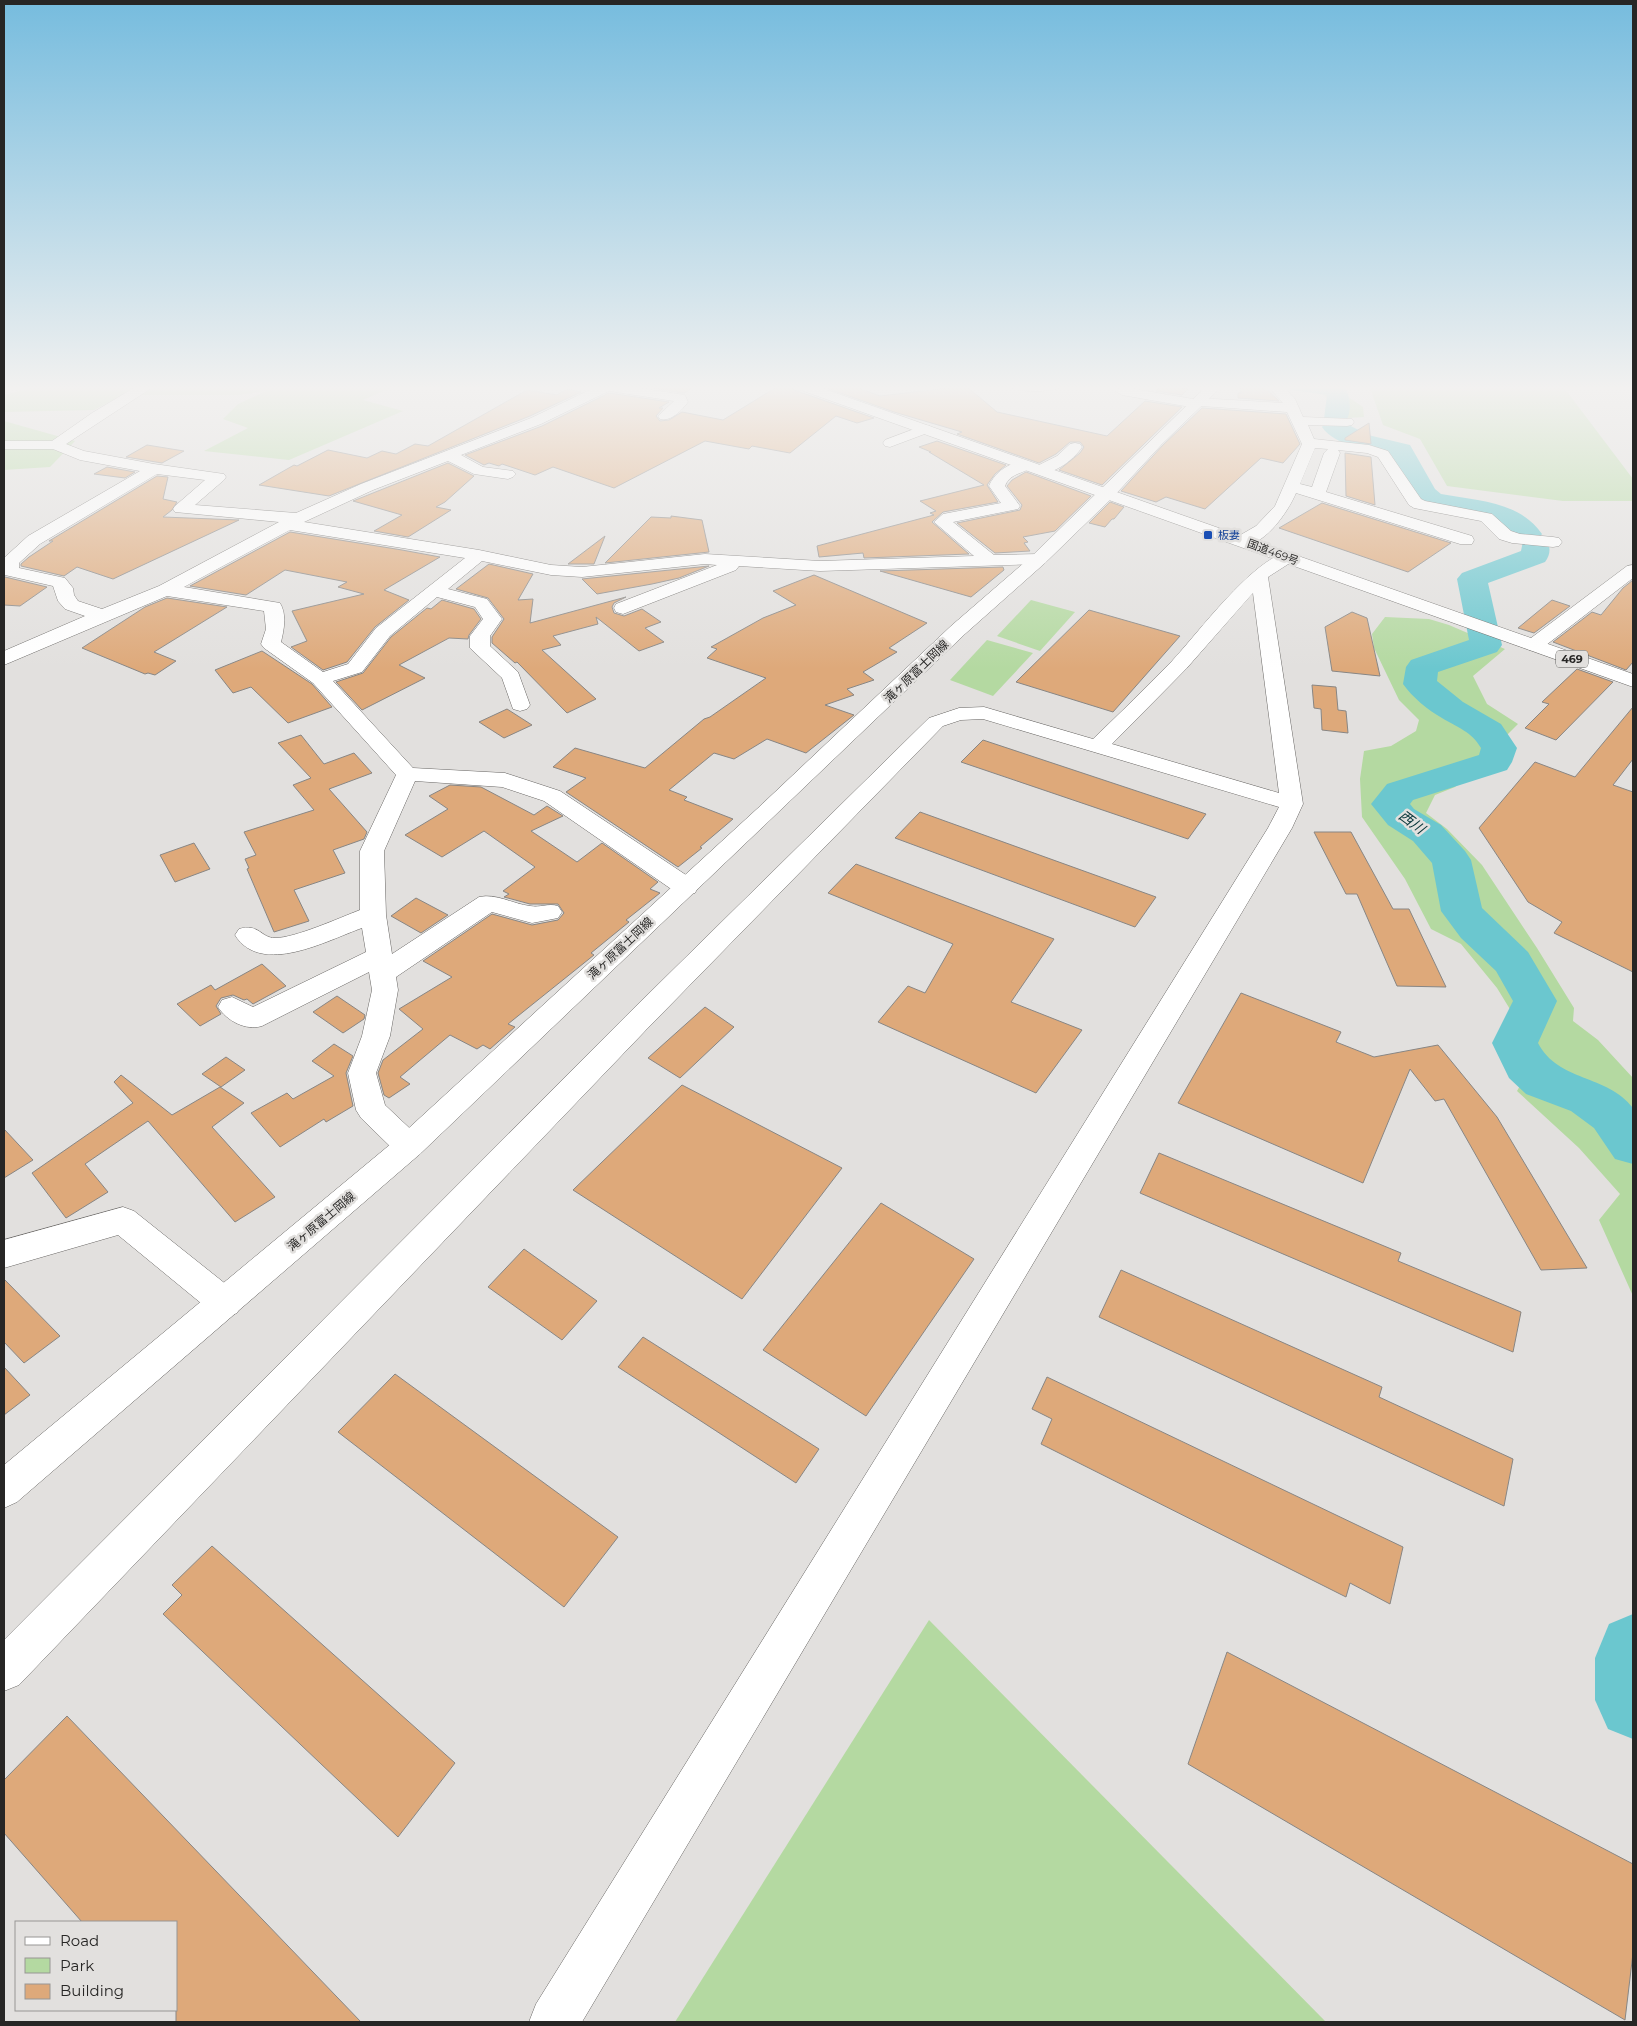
<svg xmlns="http://www.w3.org/2000/svg" width="1637" height="2026" font-family="Montserrat,'Noto Sans JP',sans-serif">
	<rect width="100%" height="100%" fill="#e2e0de"/>
	<g fill="#b4d9a1">
		<path d="M 43,385 L 142,385 L 94,410 L 4,412 L 4,395 Z"/>
		<path d="M 159,385 L 277,385 L 275,387 L 279,385 L 397,385 L 363,400 L 403,411 L 289,460 L 204,451 L 248,428 L 223,419 L 238,404 L 266,391 L 239,395 L 140,395 Z"/>
		<path d="M 1307,385 L 1335,385 L 1335,388 L 1363,407 L 1364,417 L 1348,418 L 1318,389 Z"/>
		<path d="M 1371,385 L 1562,385 L 1633,479 L 1633,501 L 1563,501 L 1447,486 L 1420,439 L 1383,425 L 1370,388 Z"/>
		<path d="M 4,421 L 75,441 L 50,467 L 4,470 Z"/>
		<path d="M 1031,600 L 1075,612 L 1040,651 L 997,636 Z"/>
		<path d="M 1385,617 L 1429,619 L 1449,625 L 1505,649 L 1473,676 L 1487,704 L 1518,724 L 1455,787 L 1435,795 L 1426,813 L 1447,829 L 1482,865 L 1537,948 L 1574,1008 L 1573,1021 L 1598,1040 L 1633,1078 L 1633,1296 L 1599,1220 L 1620,1194 L 1579,1148 L 1517,1091 L 1538,1055 L 1497,988 L 1461,944 L 1431,929 L 1405,879 L 1362,817 L 1360,779 L 1364,751 L 1391,746 L 1416,731 L 1419,720 L 1399,700 L 1374,648 L 1372,634 Z"/>
		<path d="M 987,640 L 1033,653 L 993,696 L 950,680 Z"/>
		<path d="M 929,1620 L 1326,2022 L 675,2022 Z"/>
		<path d="M 1633,1659 L 1633,1731 L 1618,1712 Z"/>
	</g>
	<g fill="none" stroke-linecap="round" stroke-linejoin="round">
		<g fill="#6bc7cf" fill-rule="evenodd">
			<path d="M 1288,385 L 1344,386 C 1351,396 1352,413 1345,423 L 1368,435 L 1410,445 L 1435,489 L 1441,494 C 1478,501 1519,501 1542,534 L 1540,537 L 1545,538 C 1551,546 1551,554 1545,562 L 1488,583 L 1502,645 L 1497,652 L 1438,672 L 1437,681 L 1463,702 L 1501,724 L 1517,748 L 1512,762 L 1507,770 L 1413,800 L 1410,804 L 1414,809 L 1441,825 L 1465,851 L 1471,860 L 1482,908 L 1528,952 L 1557,1001 L 1538,1043 C 1558,1082 1607,1074 1633,1108 L 1633,1164 L 1615,1159 L 1594,1128 L 1571,1111 L 1526,1094 L 1509,1078 L 1492,1043 L 1513,1001 L 1496,971 L 1461,938 L 1441,911 L 1432,863 L 1413,841 L 1388,825 L 1371,804 L 1387,784 L 1479,755 L 1481,748 C 1472,732 1457,727 1442,718 C 1428,710 1412,697 1403,684 L 1406,667 L 1411,660 L 1469,640 L 1457,579 L 1462,573 L 1521,551 L 1523,541 C 1512,538 1506,524 1494,521 C 1471,514 1447,511 1424,506 L 1415,500 L 1411,494 L 1391,455 C 1370,451 1335,446 1322,427 L 1326,422 L 1324,419 L 1327,395 L 1291,390 Z"/>
			<path d="M 1633,1614 L 1633,1739 L 1608,1729 L 1595,1700 L 1595,1658 L 1609,1624 Z"/>
		</g>
	</g>
	<g fill="#dea97a" stroke="#888684">
		<path d="M 632,385 L 698,385 L 684,393 Z"/>
		<path d="M 780,385 L 791,385 L 794,390 L 874,418 L 857,423 L 836,416 L 790,453 L 752,446 L 749,449 L 705,441 L 614,488 L 553,467 L 535,475 L 502,464 L 499,466 L 489,463 L 484,465 L 465,455 L 542,426 L 609,393 L 669,402 L 659,408 L 663,408 L 656,416 L 660,421 L 669,420 L 682,412 L 723,420 Z"/>
		<path d="M 818,385 L 850,385 L 880,396 L 966,386 L 997,412 L 1107,436 L 1145,401 L 1182,407 L 1102,485 L 1059,470 L 1080,453 L 1084,447 L 1080,442 L 1070,442 L 1056,454 L 1039,463 L 957,434 L 962,432 L 894,412 Z"/>
		<path d="M 1162,385 L 1164,385 L 1188,389 L 1182,395 L 1156,391 Z"/>
		<path d="M 1240,385 L 1262,385 L 1279,401 L 1238,398 L 1238,393 L 1241,393 Z"/>
		<path d="M 567,389 L 581,392 L 530,416 L 329,496 L 259,485 L 294,465 L 297,466 L 328,450 L 367,458 L 382,451 L 396,454 L 415,444 L 428,446 L 527,390 L 557,395 Z"/>
		<path d="M 1202,408 L 1286,414 L 1300,444 L 1283,463 L 1261,458 L 1205,509 L 1166,497 L 1156,502 L 1121,491 L 1163,445 Z"/>
		<path d="M 1369,423 L 1371,444 L 1345,440 L 1345,438 Z"/>
		<path d="M 937,441 L 1006,465 L 995,474 L 987,485 L 998,502 L 943,512 L 932,522 L 969,554 L 864,558 L 863,553 L 819,557 L 817,546 L 934,515 L 930,513 L 936,511 L 920,501 L 984,485 L 929,452 L 931,452 L 919,447 Z"/>
		<path d="M 147,445 L 184,451 L 162,463 L 126,457 Z"/>
		<path d="M 1345,453 L 1371,457 L 1375,505 L 1346,496 Z"/>
		<path d="M 448,463 L 474,476 L 445,502 L 436,507 L 451,510 L 408,537 L 374,531 L 402,515 L 353,501 Z"/>
		<path d="M 107,467 L 135,472 L 125,478 L 94,474 Z"/>
		<path d="M 1026,472 L 1091,496 L 1055,531 L 1023,537 L 1028,542 L 1024,543 L 1030,551 L 995,553 L 957,523 L 1020,510 L 1022,505 L 1007,486 L 1012,480 Z"/>
		<path d="M 157,476 L 168,477 L 163,499 L 177,502 L 172,510 L 163,517 L 239,520 L 113,579 L 77,567 L 64,576 L 21,566 L 21,564 L 29,557 L 53,541 L 49,541 Z"/>
		<path d="M 1110,502 L 1124,507 L 1114,519 L 1112,519 L 1105,527 L 1089,523 Z"/>
		<path d="M 1322,503 L 1451,543 L 1408,572 L 1279,528 Z"/>
		<path d="M 671,516 L 702,520 L 709,552 L 605,563 L 651,517 L 671,518 Z"/>
		<path d="M 290,532 L 402,550 L 440,557 L 384,590 L 409,600 L 375,627 L 347,662 L 323,670 L 291,647 L 307,641 L 292,611 L 364,594 L 338,587 L 347,582 L 285,570 L 246,595 L 190,586 Z"/>
		<path d="M 605,536 L 594,564 L 568,564 Z"/>
		<path d="M 489,564 L 533,574 L 518,600 L 533,599 L 530,623 L 626,597 L 614,603 L 612,607 L 614,613 L 624,616 L 642,609 L 661,622 L 645,628 L 664,642 L 639,651 L 596,617 L 598,624 L 553,636 L 561,645 L 542,650 L 596,699 L 567,713 L 517,662 L 515,663 L 492,643 L 492,637 L 504,619 L 488,598 L 456,589 Z"/>
		<path d="M 709,566 L 679,578 L 652,584 L 597,594 L 582,579 Z"/>
		<path d="M 1003,567 L 1004,570 L 971,597 L 880,571 Z"/>
		<path d="M 814,575 L 927,623 L 889,648 L 897,652 L 863,672 L 874,680 L 847,689 L 854,695 L 825,705 L 854,715 L 806,753 L 767,739 L 734,759 L 714,753 L 669,790 L 687,797 L 684,800 L 733,819 L 700,847 L 702,848 L 678,867 L 566,792 L 586,778 L 553,767 L 575,748 L 645,768 L 704,719 L 710,717 L 766,678 L 707,658 L 717,649 L 711,647 L 763,618 L 796,605 L 773,591 Z"/>
		<path d="M 4,576 L 5,577 L 47,587 L 20,606 L 4,605 Z"/>
		<path d="M 1633,580 L 1633,662 L 1626,670 L 1553,642 L 1592,612 L 1601,615 L 1623,588 Z"/>
		<path d="M 167,598 L 227,607 L 154,652 L 176,661 L 155,675 L 148,673 L 145,674 L 82,648 L 145,607 Z"/>
		<path d="M 442,600 L 474,609 L 481,619 L 469,635 L 468,639 L 449,638 L 399,665 L 425,678 L 362,710 L 336,682 L 363,673 L 391,637 L 427,608 L 431,609 Z"/>
		<path d="M 1552,600 L 1570,606 L 1534,633 L 1518,628 Z"/>
		<path d="M 1089,610 L 1180,636 L 1113,712 L 1016,682 Z"/>
		<path d="M 1352,612 L 1367,618 L 1380,676 L 1332,671 L 1325,627 Z"/>
		<path d="M 262,651 L 312,684 L 332,707 L 288,723 L 251,687 L 233,693 L 215,670 Z"/>
		<path d="M 1577,669 L 1613,682 L 1556,740 L 1525,728 L 1549,704 L 1542,702 Z"/>
		<path d="M 1312,685 L 1336,687 L 1338,710 L 1346,711 L 1348,733 L 1322,730 L 1321,709 L 1314,708 Z"/>
		<path d="M 1633,707 L 1633,759 L 1613,785 L 1633,792 L 1633,972 L 1554,933 L 1562,922 L 1528,902 L 1479,828 L 1535,762 L 1575,777 Z"/>
		<path d="M 507,709 L 532,725 L 504,738 L 479,722 Z"/>
		<path d="M 301,735 L 324,764 L 354,753 L 372,773 L 329,789 L 367,832 L 364,839 L 333,850 L 345,873 L 294,890 L 309,921 L 274,932 L 247,869 L 249,868 L 245,859 L 256,855 L 244,832 L 314,810 L 293,785 L 311,778 L 278,743 Z"/>
		<path d="M 983,740 L 1206,814 L 1188,839 L 961,762 Z"/>
		<path d="M 450,785 L 481,787 L 534,815 L 547,806 L 563,816 L 531,831 L 577,862 L 602,843 L 658,882 L 650,889 L 660,893 L 626,920 L 629,922 L 591,953 L 594,955 L 508,1024 L 515,1027 L 490,1049 L 483,1045 L 477,1049 L 450,1035 L 400,1077 L 410,1084 L 389,1098 L 384,1095 L 378,1073 L 383,1060 L 423,1029 L 399,1009 L 452,977 L 423,961 L 492,914 L 532,925 L 558,920 L 564,913 L 558,904 L 530,904 L 504,897 L 509,894 L 503,891 L 535,867 L 484,831 L 442,857 L 405,835 L 448,809 L 429,796 Z"/>
		<path d="M 920,812 L 1156,897 L 1135,927 L 895,838 Z"/>
		<path d="M 1314,832 L 1351,832 L 1393,909 L 1409,909 L 1446,987 L 1397,986 L 1357,894 L 1346,894 Z"/>
		<path d="M 194,843 L 210,869 L 175,882 L 160,855 Z"/>
		<path d="M 856,864 L 1054,939 L 1011,1002 L 1082,1030 L 1036,1093 L 878,1022 L 908,986 L 925,993 L 953,944 L 828,893 Z"/>
		<path d="M 416,898 L 448,915 L 421,933 L 391,916 Z"/>
		<path d="M 262,964 L 286,986 L 253,1004 L 247,999 L 244,1000 L 233,995 L 221,998 L 216,1006 L 221,1014 L 200,1026 L 177,1004 L 211,985 L 215,990 Z"/>
		<path d="M 1241,993 L 1341,1032 L 1336,1042 L 1374,1057 L 1438,1045 L 1497,1117 L 1587,1268 L 1541,1270 L 1444,1099 L 1435,1101 L 1410,1069 L 1363,1183 L 1178,1103 Z"/>
		<path d="M 337,996 L 365,1015 L 364,1019 L 343,1033 L 313,1012 Z"/>
		<path d="M 705,1007 L 734,1027 L 680,1078 L 648,1058 Z"/>
		<path d="M 334,1044 L 353,1056 L 346,1073 L 353,1106 L 326,1122 L 324,1119 L 280,1147 L 251,1113 L 287,1093 L 293,1099 L 334,1076 L 312,1061 Z"/>
		<path d="M 226,1057 L 245,1070 L 221,1087 L 202,1074 Z"/>
		<path d="M 121,1075 L 172,1115 L 220,1087 L 244,1103 L 212,1127 L 275,1197 L 235,1222 L 148,1121 L 85,1164 L 108,1192 L 66,1218 L 32,1173 L 133,1103 L 114,1082 Z"/>
		<path d="M 682,1085 L 842,1168 L 742,1299 L 573,1190 Z"/>
		<path d="M 4,1129 L 33,1160 L 4,1178 Z"/>
		<path d="M 1159,1153 L 1401,1253 L 1398,1261 L 1521,1312 L 1513,1352 L 1140,1193 Z"/>
		<path d="M 881,1203 L 974,1259 L 866,1416 L 763,1350 Z"/>
		<path d="M 524,1249 L 597,1301 L 562,1340 L 488,1287 Z"/>
		<path d="M 1121,1270 L 1382,1387 L 1379,1397 L 1513,1459 L 1504,1506 L 1099,1317 Z"/>
		<path d="M 4,1279 L 60,1336 L 24,1363 L 4,1342 Z"/>
		<path d="M 643,1337 L 819,1449 L 796,1483 L 618,1367 Z"/>
		<path d="M 4,1367 L 30,1395 L 4,1415 Z"/>
		<path d="M 395,1374 L 618,1537 L 564,1607 L 338,1432 Z"/>
		<path d="M 1047,1377 L 1403,1547 L 1390,1604 L 1350,1583 L 1346,1597 L 1041,1444 L 1052,1419 L 1032,1409 Z"/>
		<path d="M 212,1546 L 455,1763 L 398,1837 L 163,1614 L 182,1595 L 172,1585 Z"/>
		<path d="M 1227,1652 L 1633,1864 L 1633,1953 L 1625,2020 L 1188,1764 Z"/>
		<path d="M 67,1716 L 361,2022 L 176,2022 L 176,1922 L 82,1922 L 4,1833 L 4,1780 Z"/>
	</g>
	<g fill="none" stroke-linecap="round" stroke-linejoin="round">
		<g stroke="#696765" stroke-width="1">
			<g id="minor">
				<path d="M 139,385 L 156,385 L 66,444 L 84,451 L 154,464 L 224,474 L 226,477 L 224,480 L 195,505 L 296,513 L 361,484 L 531,418 L 600,385 L 620,385 L 685,395 L 688,402 C 682,410 671,422 660,419 L 658,416 L 674,401 L 609,391 L 541,424 L 461,455 L 483,467 L 513,471 L 516,474 L 513,477 L 508,479 L 474,474 L 448,461 L 373,490 L 304,522 L 479,550 L 551,565 L 582,567 L 705,554 L 820,561 L 974,556 L 934,522 L 943,514 L 1001,503 L 989,486 C 995,471 1015,458 1031,462 L 1034,465 C 1026,474 1010,472 1005,486 L 1020,506 L 1018,509 L 953,522 L 994,555 L 1039,554 L 1045,555 L 1048,559 L 1045,563 L 1039,564 L 820,571 L 739,566 L 736,570 L 623,614 L 616,612 L 614,608 L 616,604 L 717,565 L 705,564 L 582,577 L 551,575 L 482,561 L 448,589 L 487,599 L 502,619 L 490,636 L 490,646 L 518,672 L 530,705 L 527,709 L 520,711 L 513,709 L 502,678 L 470,648 L 470,636 L 483,619 L 475,607 L 437,597 L 390,636 L 362,672 L 333,681 L 413,768 L 505,773 L 560,791 L 695,881 L 698,887 L 695,893 L 686,895 L 677,893 L 544,801 L 502,787 L 415,781 L 384,851 L 386,915 L 392,954 L 479,897 C 496,893 513,904 530,906 C 540,908 548,903 558,906 L 562,912 L 558,918 L 532,923 L 492,912 L 396,977 L 398,990 L 390,1036 L 376,1073 L 385,1105 L 420,1138 L 424,1146 L 420,1154 L 409,1158 L 398,1154 L 361,1118 L 356,1110 L 348,1073 L 362,1036 L 372,990 L 369,972 L 262,1026 C 246,1031 227,1021 218,1007 L 222,1000 L 232,997 L 253,1007 L 366,952 L 362,928 C 328,940 261,977 235,935 L 239,929 C 259,923 261,938 275,938 C 295,938 339,918 360,910 L 360,851 L 396,775 L 313,683 L 264,648 L 261,644 L 266,629 L 264,611 L 167,596 L 4,665 L 4,651 L 85,616 L 65,609 L 58,601 L 53,586 L 5,575 L 4,558 L 28,536 L 140,471 L 80,460 L 53,449 L 4,449 L 4,441 L 52,441 L 92,413 ZM 157,474 L 205,480 L 175,506 L 173,509 L 175,512 L 279,522 L 159,586 L 102,609 L 78,601 L 74,595 L 73,588 L 65,578 L 19,568 L 19,563 L 40,544 ZM 290,530 L 465,558 L 376,628 L 348,664 L 323,672 L 281,642 C 284,630 287,614 280,603 L 184,587 Z"/>
				<path d="M 1006,385 L 1064,385 C 1057,393 1013,393 1006,385 Z"/>
				<path d="M 1267,385 L 1282,385 L 1295,399 L 1303,417 L 1352,419 L 1354,422 L 1352,425 L 1347,426 L 1308,425 L 1314,439 L 1369,445 L 1388,451 L 1421,499 L 1425,501 L 1492,514 L 1511,531 L 1520,534 L 1553,537 L 1559,538 L 1562,542 L 1559,546 L 1553,547 L 1512,543 L 1499,539 L 1481,521 L 1414,508 L 1409,505 L 1378,457 L 1367,453 L 1338,450 L 1340,453 L 1326,492 L 1472,536 L 1474,540 L 1472,544 L 1460,544 L 1296,493 C 1288,512 1262,551 1237,545 L 1235,541 L 1237,537 L 1256,526 L 1275,506 L 1302,444 L 1287,412 L 1201,406 L 1196,408 L 1122,395 L 1115,391 L 1122,387 L 1193,399 L 1198,398 L 1283,403 ZM 1315,448 L 1328,449 L 1324,453 L 1312,487 L 1300,484 Z"/>
				<path d="M 925,425 L 930,426 L 932,429 L 930,432 L 890,447 L 885,446 L 883,443 L 885,440 Z"/>
				<path d="M 1075,443 L 1080,444 L 1082,447 C 1074,460 1051,477 1035,473 L 1032,470 L 1035,467 L 1057,456 L 1070,444 Z"/>
				<path d="M 1287,552 L 1293,553 L 1296,557 L 1293,561 L 1268,577 L 1303,804 L 1292,828 L 582,2022 L 529,2022 L 536,2004 L 1268,828 L 1279,807 L 983,719 L 961,720 L 943,726 L 646,1030 L 19,1685 L 4,1691 L 4,1640 L 626,1016 L 929,718 L 959,708 L 984,707 L 1093,739 C 1120,713 1147,687 1172,661 C 1199,632 1251,561 1287,552 ZM 1253,593 L 1279,793 L 1112,744 L 1186,669 Z"/>
				<path d="M 1633,565 L 1633,578 L 1541,649 L 1534,651 L 1527,649 L 1524,645 L 1527,641 L 1627,566 Z"/>
				<path d="M 123,1207 L 134,1211 L 237,1293 L 242,1303 L 237,1313 L 225,1318 L 213,1313 L 118,1235 L 4,1268 L 4,1240 Z"/>
			</g>
		</g>
		<g stroke="#696765" stroke-width="1">
			<path id="major" d="M 1208,385 L 1223,385 L 1162,444 L 1113,497 L 1045,563 L 965,634 L 420,1154 L 17,1502 L 4,1508 L 4,1465 L 398,1138 L 758,808 L 951,626 L 1033,555 Z"/>
		</g>
		<g stroke="#696765" stroke-width="1">
			<path id="highway" d="M 793,385 L 813,385 L 1633,674 L 1633,687 L 795,388 Z"/>
		</g>
		<use href="#minor" fill="#fff" fill-rule="evenodd"/>
		<use href="#major" fill="#fff" fill-rule="evenodd"/>
		<use href="#highway" fill="#fff" fill-rule="evenodd"/>
	</g>
	<linearGradient id="sky" x2="0" y2="1"><stop stop-color="#76bcde"/><stop offset="0.58" stop-color="#f2f1f0"/><stop offset="1" stop-color="#f2f1f0" stop-opacity="0"/></linearGradient>
	<rect width="1637" height="669" fill="url(#sky)"/>
	<rect fill="#1a4fb4" stroke="#e2e0de" stroke-width="2" x="1203" y="530" width="10" height="10" rx="2.5"/>
	<g text-anchor="middle" dominant-baseline="central" stroke-width="5" stroke-linejoin="round" paint-order="stroke">
		<g font-size="11" fill="#164399" stroke="#e2e0de" text-anchor="start">
			<text x="1218" y="535">板妻</text>
		</g>
		<g font-size="11" fill="#272625" stroke="#e2e0de">
			<text transform="translate(1273 552) rotate(20)">国道469号</text>
		</g>
		<rect fill="#e2e0de" stroke="#5f5e5c" stroke-width="1" x="1556" y="650.5" width="32" height="17" rx="4"/>
		<g font-size="11" font-weight="bold" fill="#272625">
			<text x="1572" y="659">469</text>
		</g>
		<g font-size="12" fill="#272625" stroke="#e2e0de">
			<text transform="translate(916 671) rotate(-44)">滝ヶ原富士岡線</text>
			<text transform="translate(620 948) rotate(-43)">滝ヶ原富士岡線</text>
			<text transform="translate(321 1221) rotate(-40)">滝ヶ原富士岡線</text>
		</g>
		<g font-size="14" font-style="italic" fill="#063438" stroke="#e2e0de">
			<text transform="translate(1412 822) rotate(37)">西川</text>
		</g>
	</g>
	<rect width="1637" height="2026" fill="none" stroke="#272625" stroke-width="10"/>
	<rect x="15" y="1921" width="162" height="90" fill="#e2e0de" stroke="#979694"/>
	<rect x="25" y="1937" width="25" height="8" fill="#ffffff" stroke="#979694"/>
	<text x="60" y="1946" font-size="15" fill="#272625">Road</text>
	<rect x="25" y="1958" width="25" height="15" fill="#b4d9a1" stroke="#979694"/>
	<text x="60" y="1971" font-size="15" fill="#272625">Park</text>
	<rect x="25" y="1984" width="25" height="15" fill="#dea97a" stroke="#979694"/>
	<text x="60" y="1996" font-size="15" fill="#272625">Building</text>
</svg>
